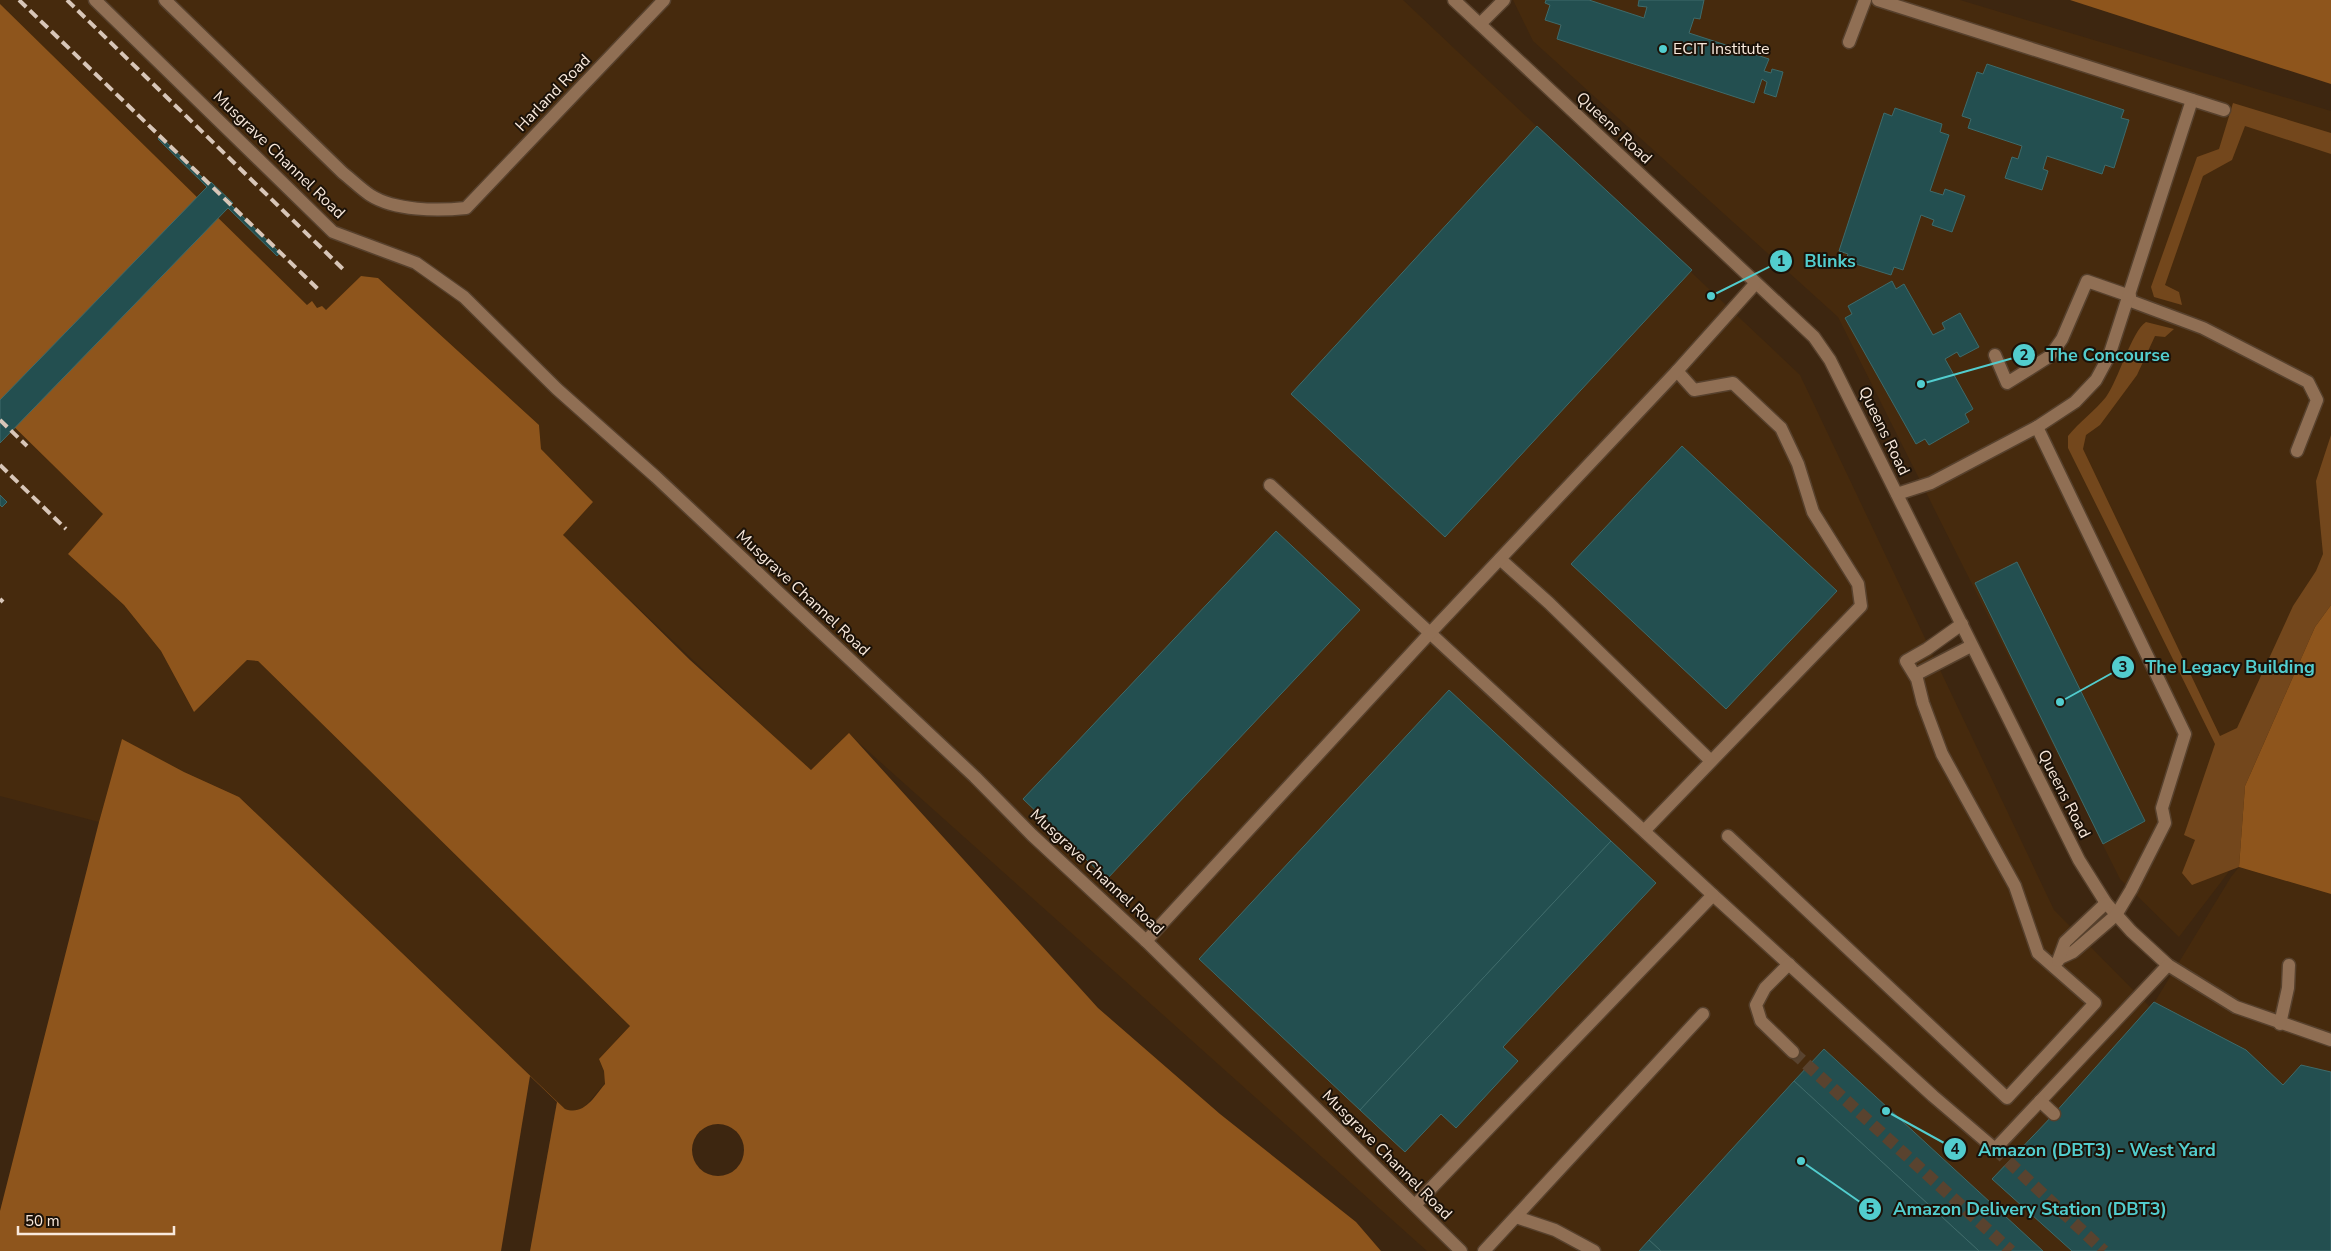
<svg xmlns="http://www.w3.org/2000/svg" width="2331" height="1251" font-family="'Nunito Sans',sans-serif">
	<rect width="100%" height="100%" fill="#3d2610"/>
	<g fill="#462a0d">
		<path d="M 0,0 L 1403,0 L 1800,375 L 2054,910 L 2151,1008 L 2231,877 L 2239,867 L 2331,894 L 2331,1251 L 1427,1251 L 849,734 L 811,770 L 783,746 L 562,535 L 593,502 L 541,449 L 539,425 L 378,278 L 361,276 L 326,311 L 308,306 L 304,302 L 68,554 L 124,605 L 161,651 L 194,712 L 247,660 L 258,661 L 630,1026 L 599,1059 L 604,1071 L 605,1083 L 583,1109 L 574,1112 L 565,1109 L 239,797 L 184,772 L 122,740 L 99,822 L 0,796 Z"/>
		<path d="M 1513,0 L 1960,0 L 2331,111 L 2331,573 L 2237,781 L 2234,865 L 2179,937 L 2120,879 L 1838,317 L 1533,41 Z"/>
	</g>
	<g fill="#73471c">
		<path d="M 2233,103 L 2331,133 L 2331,154 L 2245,126 L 2232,160 L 2203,176 L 2165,285 L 2179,292 L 2182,305 L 2154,297 L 2151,287 L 2197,157 L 2219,149 Z"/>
		<path d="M 2146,322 L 2174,329 L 2165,337 L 2155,336 L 2137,375 L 2100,425 L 2086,435 L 2083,449 L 2220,736 L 2237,728 L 2293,606 L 2316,571 L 2323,554 L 2316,481 L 2331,435 L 2331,605 L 2315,627 L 2245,786 L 2239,867 L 2192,885 L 2182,873 L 2195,840 L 2184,835 L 2215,744 L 2068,448 L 2068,436 C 2079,422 2095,411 2106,397 C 2119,379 2131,332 2146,322 Z"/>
	</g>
	<g fill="#8e551c">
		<path d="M 2070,0 L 2331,0 L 2331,84 Z"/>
		<path d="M 0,4 L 307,305 L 312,301 L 317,308 L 322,306 L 326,310 L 361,276 L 378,278 L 539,425 L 541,449 L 593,502 L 563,535 L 690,660 L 811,770 L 849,733 L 1098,1008 L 1220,1114 L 1356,1222 L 1381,1251 L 0,1251 L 0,1211 L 99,822 L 122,739 L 184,772 L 239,797 L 565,1109 C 584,1116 594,1097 605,1084 L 604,1071 L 599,1059 L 630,1026 L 258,661 L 247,660 L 194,712 L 161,651 L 124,605 L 68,554 L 103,514 L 0,413 Z"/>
		<path d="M 2331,605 L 2331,894 L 2239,867 L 2245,786 L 2315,627 Z"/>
	</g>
	<g fill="#3d2610">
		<path d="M 530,1076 L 557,1102 L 530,1251 L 501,1251 Z"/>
		<circle cx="718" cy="1150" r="26"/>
	</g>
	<g fill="#234f50" stroke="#3e6b6b">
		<path d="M 1546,0 L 1589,0 L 1644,18 L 1647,7 L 1638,6 L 1639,0 L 1704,0 L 1700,19 L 1694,18 L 1689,33 L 1769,59 L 1764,71 L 1771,73 L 1772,69 L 1783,72 L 1776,97 L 1764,93 L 1767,82 L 1762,79 L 1754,103 L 1557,39 L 1561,25 L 1545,20 L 1550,5 L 1545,3 Z"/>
		<path d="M 1987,64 L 2124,110 L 2121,118 L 2129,120 L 2114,168 L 2105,165 L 2102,174 L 2047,156 L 2043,169 L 2048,171 L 2042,190 L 2005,178 L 2012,157 L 2018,159 L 2022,146 L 1968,128 L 1971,119 L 1962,116 L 1977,72 L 1983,74 Z"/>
		<path d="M 1895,108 L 1942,124 L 1940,132 L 1949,135 L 1930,191 L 1943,195 L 1945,189 L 1965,196 L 1952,232 L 1932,225 L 1934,220 L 1921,215 L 1903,270 L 1894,267 L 1891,275 L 1846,261 L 1848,254 L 1839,251 L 1884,113 L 1892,116 Z"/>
		<path d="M 1537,126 L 1692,270 L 1445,537 L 1291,394 Z"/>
		<path d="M 160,136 L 209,184 L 211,182 L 233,203 L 231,205 L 280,253 L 277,256 L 228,208 L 0,443 L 0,400 L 207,187 L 158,139 Z"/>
		<path d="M 1892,281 L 1896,289 L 1904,284 L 1933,335 L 1945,329 L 1942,323 L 1960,313 L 1979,347 L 1960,357 L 1957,352 L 1945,359 L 1973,409 L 1965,414 L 1969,422 L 1929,445 L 1925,439 L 1916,444 L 1845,318 L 1852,314 L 1848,306 Z"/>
		<path d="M 1682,446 L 1837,591 L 1726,709 L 1571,564 Z"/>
		<path d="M 0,495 L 7,502 L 2,507 L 0,505 Z"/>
		<path d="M 1276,531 L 1360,610 L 1107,879 L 1023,799 Z"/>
		<path d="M 2017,562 L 2145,821 L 2103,844 L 1975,583 Z"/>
		<path d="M 1449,690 L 1611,841 L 1360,1110 L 1199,959 Z"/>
		<path d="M 1611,841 L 1656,883 L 1503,1047 L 1518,1061 L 1456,1128 L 1441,1114 L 1405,1152 L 1360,1110 Z"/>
		<path d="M 2154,1002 L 2246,1050 L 2283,1085 L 2301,1065 L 2331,1072 L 2331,1251 L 2072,1251 L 1992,1179 L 2054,1114 Z"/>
		<path d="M 1824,1049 L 2043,1251 L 1979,1251 L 1794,1081 Z"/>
		<path d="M 1794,1081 L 1979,1251 L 1661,1251 L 1649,1240 Z"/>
		<path d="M 1649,1240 L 1661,1251 L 1639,1251 Z"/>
	</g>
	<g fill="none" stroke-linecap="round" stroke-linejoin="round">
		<g stroke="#59432f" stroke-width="12" stroke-dasharray="12 6" stroke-linecap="butt">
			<path d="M 1793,1052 L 2011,1251"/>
			<path d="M 1995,1149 L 2104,1251"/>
		</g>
		<g stroke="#57412d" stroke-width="15">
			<g id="minor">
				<path d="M 95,0 L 333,232 L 416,263 L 464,297 L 557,389 L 656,477 L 975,777 L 1032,835 L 1146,941 L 1461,1251"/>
				<path d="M 165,0 L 343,173 C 352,180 361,189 370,195 C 395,211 438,211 466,208 L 664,0"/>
				<path d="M 1454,0 L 1814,337 L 1830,360 L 2079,860 L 2106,903 L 2131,931 L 2168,965 L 2236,1007 L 2331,1040"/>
				<path d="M 1878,0 L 2224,110"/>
				<path d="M 1480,24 L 1504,0"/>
				<path d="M 1849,42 L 1865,0"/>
				<path d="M 2128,300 L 2203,328 L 2308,382 L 2317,400 L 2297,451"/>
				<path d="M 1995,355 L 2007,383 L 2050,356 L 2062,339 L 2087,281 L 2130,296"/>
				<path d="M 2037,427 L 2185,734 L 2162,808 L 2165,823 L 2131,890 L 2116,915 L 2073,952 L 2060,958"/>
				<path d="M 1270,485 L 1713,895 L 1933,1096 L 1995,1149 L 2168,965"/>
				<path d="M 1897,494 L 1931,483 L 2037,427 L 2075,402 L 2096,380 L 2109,356 L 2192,100"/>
				<path d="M 1500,559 L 1549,603 L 1711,761"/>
				<path d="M 1915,675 L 1971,646"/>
				<path d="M 1645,830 L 1861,606 L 1858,584 L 1813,512 L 1798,464 L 1781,428 L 1733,383 L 1694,390 L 1677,371"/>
				<path d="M 1728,836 L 2007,1098 L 2095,1003 L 2038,953 L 2015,886 L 1942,754 L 1923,703 L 1917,679 L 1906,661 L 1927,649 L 1962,624"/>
				<path d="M 1146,941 L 1430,633 L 1677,371 L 1755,284"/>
				<path d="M 2058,961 L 2065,942 L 2106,903"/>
				<path d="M 1789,964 L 1765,988 L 1756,1005 L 1761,1021 L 1793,1052"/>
				<path d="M 2280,1024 L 2288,988 L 2289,965"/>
				<path d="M 2040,1101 L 2054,1114"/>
				<path d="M 1415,1205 L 1713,895"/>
				<path d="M 1516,1217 L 1555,1230 L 1594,1251"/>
				<path d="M 1484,1251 L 1703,1014"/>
			</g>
		</g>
		<use href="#minor" stroke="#906f54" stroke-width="12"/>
		<g stroke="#d8c6b8" stroke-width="4" stroke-dasharray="10 5" stroke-linecap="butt">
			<path d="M 19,0 L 320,291"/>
			<path d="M 67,0 L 344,270"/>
			<path d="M 0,420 L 27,446"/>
			<path d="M 0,465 L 66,529"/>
			<path d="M 0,599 L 3,602"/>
		</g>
	</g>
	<circle fill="#52cdce" stroke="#1c1208" stroke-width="2" cx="1663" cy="49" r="5"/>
	<g text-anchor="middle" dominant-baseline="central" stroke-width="4" stroke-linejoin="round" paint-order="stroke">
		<g font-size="16" fill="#f9e9dc" stroke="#1c1208" text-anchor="start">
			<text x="1673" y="49">ECIT Institute</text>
		</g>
		<g font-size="16" fill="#f9e9dc" stroke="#1c1208">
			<text transform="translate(553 93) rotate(-46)">Harland Road</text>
			<text transform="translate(1614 128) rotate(43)">Queens Road</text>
			<text transform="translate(279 155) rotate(44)">Musgrave Channel Road</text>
			<text transform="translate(1884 431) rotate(64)">Queens Road</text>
			<text transform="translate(803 593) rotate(43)">Musgrave Channel Road</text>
			<text transform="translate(2064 794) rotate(63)">Queens Road</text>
			<text transform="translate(1097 872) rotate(43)">Musgrave Channel Road</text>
			<text transform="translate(1387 1155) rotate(45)">Musgrave Channel Road</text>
		</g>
	</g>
	<path fill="none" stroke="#52cdce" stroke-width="2" d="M1711 296L1781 261M1921 384L2024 355M2060 702L2123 667M1886 1111L1955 1149M1801 1161L1870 1209"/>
	<g fill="#52cdce" stroke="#1c1208" stroke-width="2">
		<circle cx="1711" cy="296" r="5"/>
		<circle cx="1921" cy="384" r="5"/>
		<circle cx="2060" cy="702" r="5"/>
		<circle cx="1886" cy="1111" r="5"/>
		<circle cx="1801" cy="1161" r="5"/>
		<circle cx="1781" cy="261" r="12"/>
		<circle cx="2024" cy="355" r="12"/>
		<circle cx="2123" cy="667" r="12"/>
		<circle cx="1955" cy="1149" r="12"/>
		<circle cx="1870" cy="1209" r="12"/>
	</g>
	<g font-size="15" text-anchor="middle" font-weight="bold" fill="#111">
		<text x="1781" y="266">1</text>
		<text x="2024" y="360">2</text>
		<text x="2123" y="672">3</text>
		<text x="1955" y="1154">4</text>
		<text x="1870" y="1214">5</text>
	</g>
	<g font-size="18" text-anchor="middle" font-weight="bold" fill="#52cdce" stroke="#1c1208" stroke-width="4" stroke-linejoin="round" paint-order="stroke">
		<text x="1830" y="267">Blinks</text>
		<text x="2108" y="361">The Concourse</text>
		<text x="2230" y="673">The Legacy Building</text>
		<text x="2097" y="1156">Amazon (DBT3) - West Yard</text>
		<text x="2030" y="1215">Amazon Delivery Station (DBT3)</text>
	</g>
	<path d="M18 1226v8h156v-8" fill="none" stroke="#f9e9dc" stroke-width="2.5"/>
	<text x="25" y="1226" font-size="15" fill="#f9e9dc" stroke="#1c1208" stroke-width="4" paint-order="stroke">50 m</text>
</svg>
